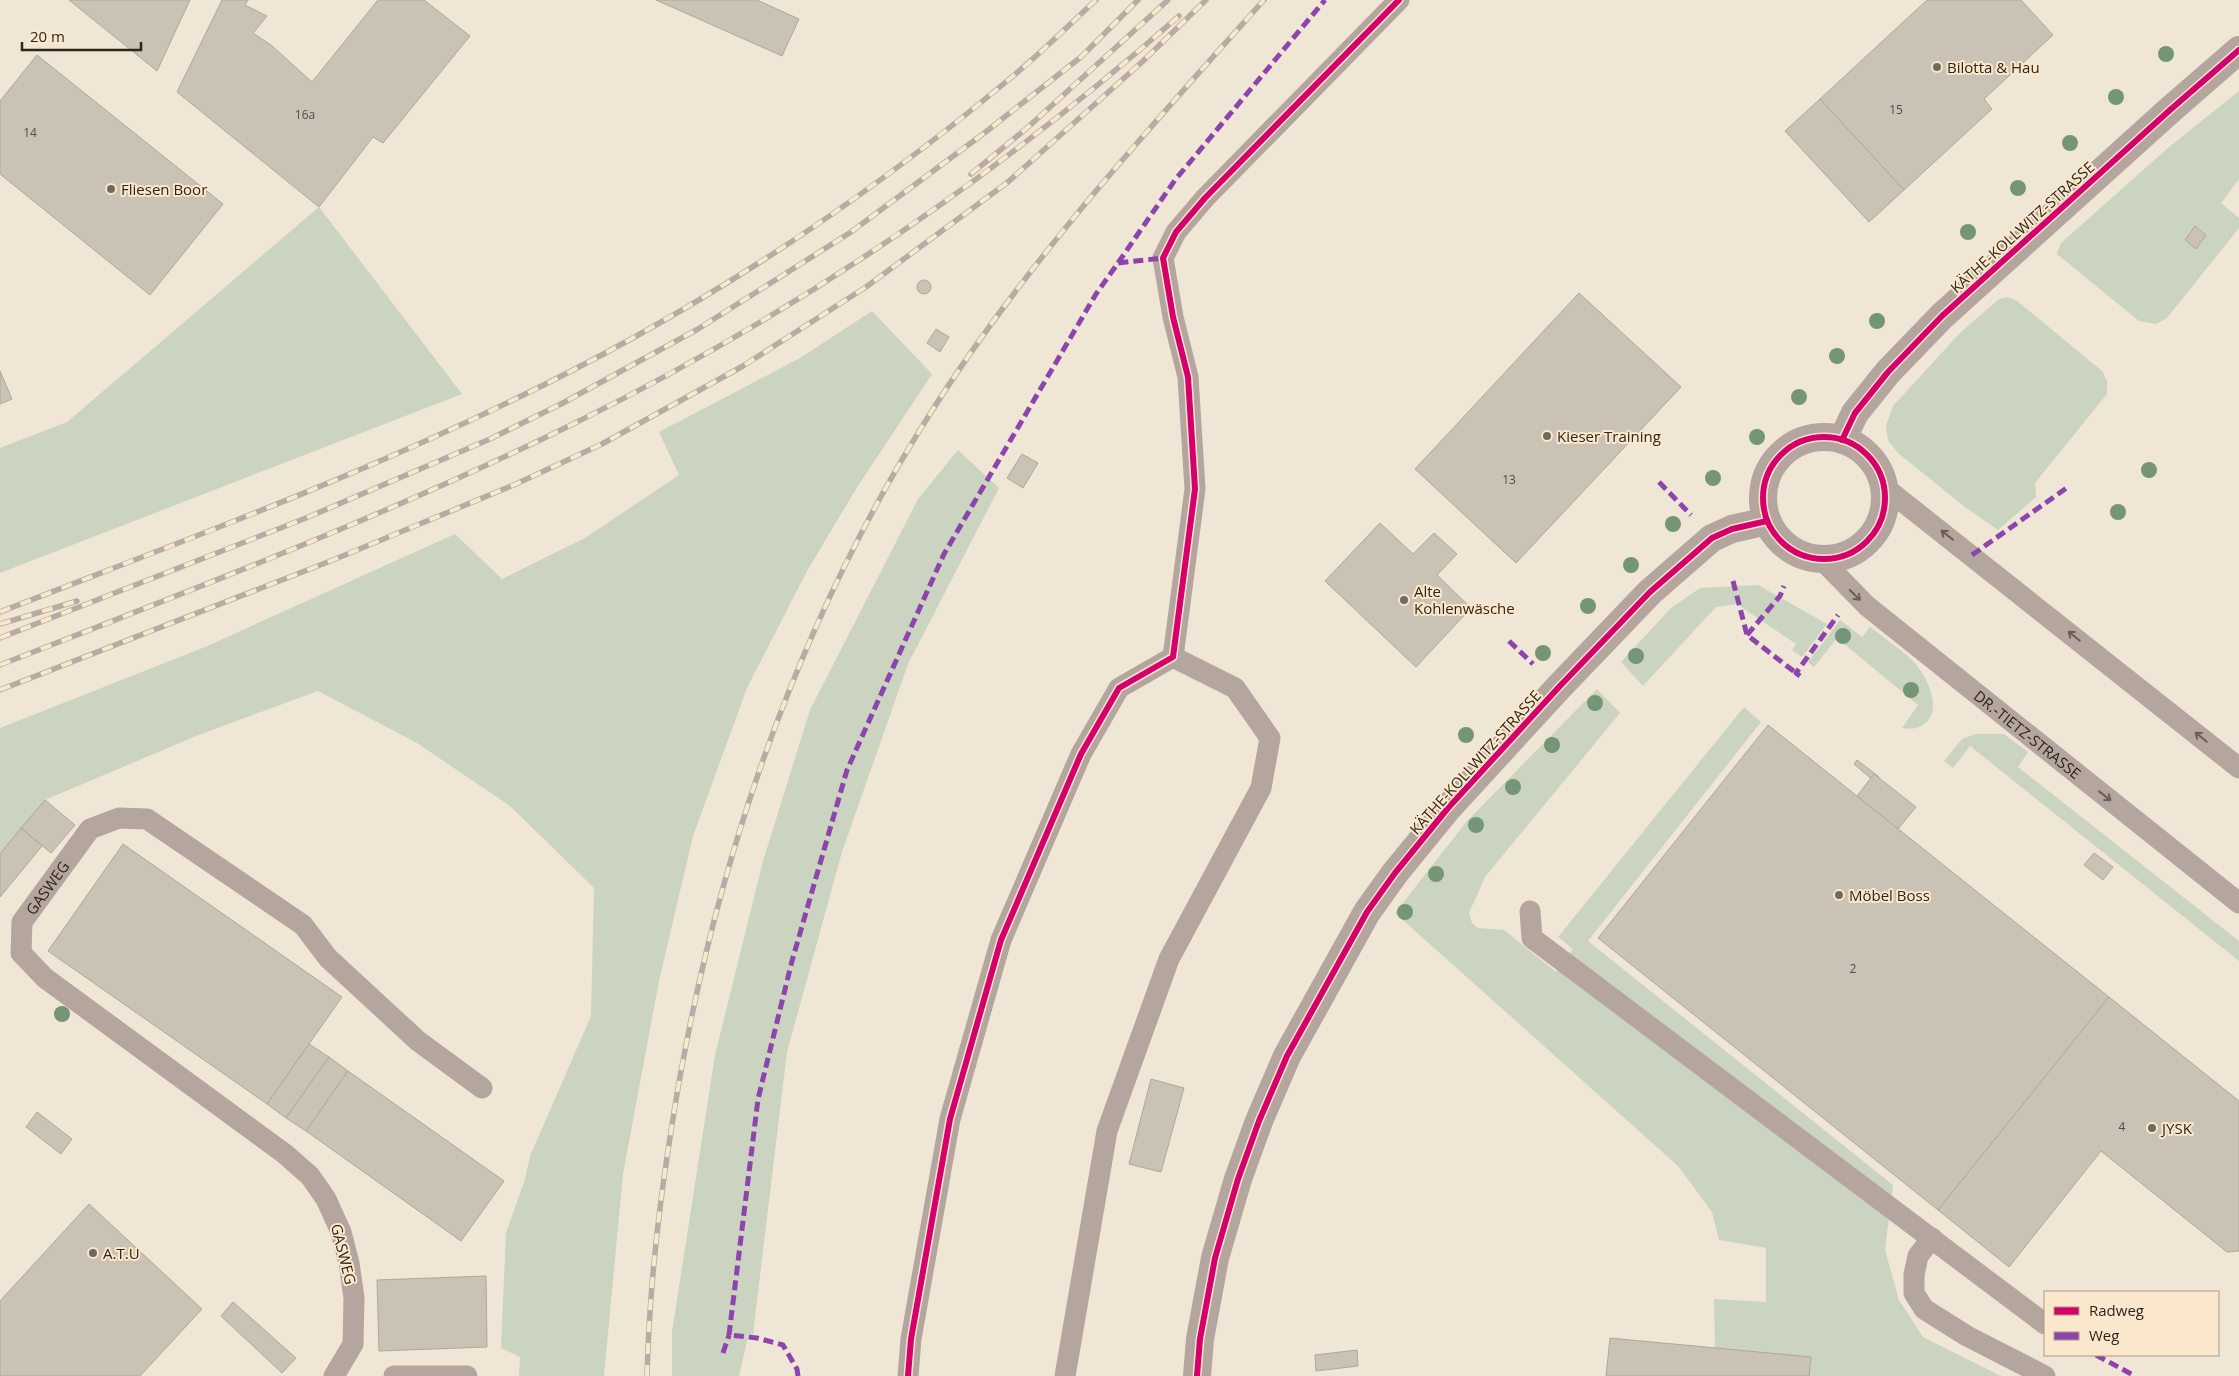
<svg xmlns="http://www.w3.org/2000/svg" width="2239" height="1376" font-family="'Open Sans',sans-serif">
	<rect width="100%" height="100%" fill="#f0e6d6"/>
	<g fill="#cad4c0">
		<path d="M 2239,91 L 2239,179 L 2221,203 L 2239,218 L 2239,228 L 2167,318 L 2156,324 L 2139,321 L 2057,254 L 2061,243 L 2169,147 Z"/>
		<path d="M 319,207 L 462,394 L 0,573 L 0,448 L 67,422 Z"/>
		<path d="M 2008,297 L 2017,301 L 2102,371 L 2107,381 L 2107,394 L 2035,483 L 2036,497 L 1998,530 L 1965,507 L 1898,453 L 1888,440 L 1886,426 L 1893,406 L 1960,333 L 1999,299 Z"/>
		<path d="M 872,311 L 932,374 L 856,489 L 807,571 L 747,688 L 693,836 L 659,981 L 623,1174 L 604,1376 L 519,1376 L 520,1357 L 501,1348 L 506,1233 L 525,1179 L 530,1156 L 591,1016 L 594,888 L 510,806 L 417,743 L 318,691 L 196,736 L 45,800 L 0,854 L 0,728 L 205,647 L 455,534 L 502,579 L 585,538 L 679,475 L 659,432 L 800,358 Z"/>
		<path d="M 958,450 L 999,488 L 908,664 L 842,852 L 787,1052 L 753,1334 L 747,1341 L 739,1376 L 672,1376 L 672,1332 L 715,1055 L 763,861 L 810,710 L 918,499 Z"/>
		<path d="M 1758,585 L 1827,624 L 1802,657 L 1792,650 L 1796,644 L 1737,604 L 1716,607 L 1643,686 L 1621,662 L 1671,608 L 1700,588 Z"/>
		<path d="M 1840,620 L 1862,637 L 1870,627 C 1884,638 1899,648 1912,660 C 1924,671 1941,704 1929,719 C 1922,728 1914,730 1902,728 L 1918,705 L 1837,638 L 1814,667 L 1808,662 Z"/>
		<path d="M 1597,689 L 1620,713 L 1485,877 L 1469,913 L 1472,923 L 1478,928 L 1504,930 L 1556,972 L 1573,949 L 1558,937 L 1744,707 L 1761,722 L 1588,941 L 1893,1185 L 1885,1250 L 1899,1300 L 1923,1337 L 2001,1376 L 1809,1376 L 1811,1357 L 1715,1348 L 1714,1299 L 1766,1302 L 1766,1248 L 1719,1240 L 1712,1212 L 1678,1166 L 1395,913 L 1467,821 Z"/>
		<path d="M 1976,734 L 2004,734 L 2028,752 L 2018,767 L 2239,941 L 2239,961 L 1970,746 L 1953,768 L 1944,761 L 1962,739 Z"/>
	</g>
	<g fill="#cbc2b6" stroke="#afa79b">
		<path d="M 69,0 L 190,0 L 157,71 Z"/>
		<path d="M 222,0 L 248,0 L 245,5 L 267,16 L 253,33 L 271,45 L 312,82 L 378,0 L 424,0 L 470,36 L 383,143 L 373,137 L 319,207 L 177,92 Z"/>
		<path d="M 656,0 L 757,0 L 799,19 L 782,56 Z"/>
		<path d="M 1927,0 L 2021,0 L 2053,35 L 1984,99 L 1992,109 L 1904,190 L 1820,99 Z"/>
		<path d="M 37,55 L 223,204 L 150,295 L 0,174 L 0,101 Z"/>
		<path d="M 1820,99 L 1904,190 L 1869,222 L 1785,131 Z"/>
		<path d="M 2195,226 L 2206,235 L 2196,249 L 2185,240 Z"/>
		<circle cx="924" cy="287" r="7"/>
		<path d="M 1579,293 L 1681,387 L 1516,563 L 1415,469 Z"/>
		<path d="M 936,329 L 949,337 L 940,352 L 927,343 Z"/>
		<path d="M 0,371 L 12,399 L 0,404 Z"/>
		<path d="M 1022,454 L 1038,463 L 1023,488 L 1007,478 Z"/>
		<path d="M 1380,523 L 1413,554 L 1434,533 L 1457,554 L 1437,575 L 1471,608 L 1416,667 L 1325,581 Z"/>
		<path d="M 1768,725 L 2109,997 L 1938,1210 L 1598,938 Z"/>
		<path d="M 1857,760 L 1879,777 L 1875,782 L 1854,764 Z"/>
		<path d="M 1874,774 L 1916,807 L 1898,829 L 1857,796 Z"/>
		<path d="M 45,800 L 75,825 L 51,853 L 21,828 Z"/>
		<path d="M 21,828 L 42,846 L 0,897 L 0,854 Z"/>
		<path d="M 123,844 L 342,997 L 267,1104 L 48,951 Z"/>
		<path d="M 2094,853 L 2113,867 L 2103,880 L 2084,865 Z"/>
		<path d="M 2109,997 L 2239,1101 L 2239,1251 L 2227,1252 L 2101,1151 L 2009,1267 L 1938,1210 Z"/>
		<path d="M 309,1044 L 329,1057 L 286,1118 L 267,1104 Z"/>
		<path d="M 329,1057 L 348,1071 L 306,1131 L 286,1118 Z"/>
		<path d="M 348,1071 L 504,1181 L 461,1241 L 306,1131 Z"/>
		<path d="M 1151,1079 L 1184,1088 L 1161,1172 L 1129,1164 Z"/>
		<path d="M 37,1112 L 72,1139 L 61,1154 L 26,1127 Z"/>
		<path d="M 89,1204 L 202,1309 L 140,1376 L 0,1376 L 0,1301 Z"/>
		<path d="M 486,1276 L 487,1347 L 379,1351 L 377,1280 Z"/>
		<path d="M 233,1302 L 296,1358 L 282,1373 L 221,1316 Z"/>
		<path d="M 1610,1338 L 1811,1357 L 1809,1376 L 1606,1376 Z"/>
		<path d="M 1357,1350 L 1358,1366 L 1316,1371 L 1315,1355 Z"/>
	</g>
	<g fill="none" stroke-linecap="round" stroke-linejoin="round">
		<g stroke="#b4a59f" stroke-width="21">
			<path d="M 1883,486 L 2239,768"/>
			<path id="s1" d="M 1822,560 L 1867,606 L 2239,903"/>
			<path d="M 1530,911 L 1532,938 L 2045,1324"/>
			<path d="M 1932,1238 L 1918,1256 L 1914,1275 L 1914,1293 L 1924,1309 L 1967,1336 L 2045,1376"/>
			<path id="s2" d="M 334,1376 L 353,1344 L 354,1298 L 349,1263 L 341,1232 L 326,1199 L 310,1176 L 285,1154 L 45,978 L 21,953 L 22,922 L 90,829 L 119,818 L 147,819 L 303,925 L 328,958 L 418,1041 L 482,1088"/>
			<path d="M 394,1376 L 467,1376"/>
			<path d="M 908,1376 L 911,1339 L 950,1119 L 1001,940 L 1081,754 L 1119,688 L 1173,657 L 1195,489 L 1188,377 L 1173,317 L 1163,258 L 1176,232 L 1205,198 L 1399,0"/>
			<path d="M 1065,1376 L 1107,1131 L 1169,959 L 1261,788 L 1270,738 L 1235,688 L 1173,657"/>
		</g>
		<g stroke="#b4a59f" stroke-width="28">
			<circle cx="1824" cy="498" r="61"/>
			<path d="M 1842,440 L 1855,413 L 1888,372 L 1942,316 L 2170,110 L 2239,50"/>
			<path d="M 1197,1376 L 1200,1339 L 1215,1258 L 1238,1179 L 1259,1121 L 1287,1056 L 1367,912 L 1395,873 L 1448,808 L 1559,687 L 1650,592 L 1712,538 L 1732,529 L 1767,521"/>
		</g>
		<g stroke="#b6aca3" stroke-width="5.5">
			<g id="rail">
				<path d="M 971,174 L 1027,128 L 1168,0"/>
				<path d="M 0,612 C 172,545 345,482 511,401 C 688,316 856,207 1007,81 C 1038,56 1067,27 1096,0"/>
				<path d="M 0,624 L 77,601"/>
				<path d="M 0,638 L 306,518 L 490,439 L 561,404 L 698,329 L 851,232 L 983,134 L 1081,57 L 1138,0"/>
				<path d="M 0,665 C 192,590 386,516 571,425 C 790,317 996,177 1179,16"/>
				<path d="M 0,690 L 333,560 L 516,484 L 602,444 L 743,366 L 866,287 L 1008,182 L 1142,62 L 1206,0"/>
				<path d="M 647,1376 C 649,1298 657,1221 669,1144 C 707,888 789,637 928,417 C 1023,266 1145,133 1264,0"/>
			</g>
		</g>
		<use href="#rail" stroke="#fbe8cc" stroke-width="4" stroke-dasharray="11" stroke-linecap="butt"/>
		<g stroke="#8e44ad" stroke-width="5" stroke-dasharray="10 5" stroke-linecap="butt">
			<path d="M 1118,263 L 1175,180 L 1325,0"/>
			<path d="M 1659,482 L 1691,515"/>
			<path d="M 1972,555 L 2068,487"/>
			<path d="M 1733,581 L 1747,635 L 1796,673"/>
			<path d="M 1747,635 L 1780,596 L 1784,586"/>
			<path d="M 1509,641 L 1533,664"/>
			<path d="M 1800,676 L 1796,673 L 1838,615"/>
			<path d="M 723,1353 L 729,1335"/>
			<path d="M 2096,1355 L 2135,1376"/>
			<path d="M 798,1376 L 797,1369 L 783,1345 L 757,1338 L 729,1335 L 758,1099 L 792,961 L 847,770 L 944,554 L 1096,294 L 1118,263 L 1163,258"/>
		</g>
		<g stroke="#fbe8cc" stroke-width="9">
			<g id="cycleway">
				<circle cx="1824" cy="498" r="61"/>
				<path d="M 1842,440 L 1855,413 L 1888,372 L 1942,316 L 2170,110 L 2239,50"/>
				<path d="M 908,1376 L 911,1339 L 950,1119 L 1001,940 L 1081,754 L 1119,688 L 1173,657 L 1195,489 L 1188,377 L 1173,317 L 1163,258 L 1176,232 L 1205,198 L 1399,0"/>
				<path d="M 1197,1376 L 1200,1339 L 1215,1258 L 1238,1179 L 1259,1121 L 1287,1056 L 1367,912 L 1395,873 L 1448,808 L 1559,687 L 1650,592 L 1712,538 L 1732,529 L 1767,521"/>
			</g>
		</g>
		<use href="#cycleway" stroke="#d6006c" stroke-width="6"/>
	</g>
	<g fill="#749576">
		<circle cx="2166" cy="54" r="8"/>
		<circle cx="2116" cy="97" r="8"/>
		<circle cx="2070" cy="143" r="8"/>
		<circle cx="2018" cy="188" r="8"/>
		<circle cx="1968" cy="232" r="8"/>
		<circle cx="1877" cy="321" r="8"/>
		<circle cx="1837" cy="356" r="8"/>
		<circle cx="1799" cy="397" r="8"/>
		<circle cx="1757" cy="437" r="8"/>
		<circle cx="2149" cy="470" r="8"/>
		<circle cx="1713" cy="478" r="8"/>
		<circle cx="2118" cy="512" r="8"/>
		<circle cx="1673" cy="524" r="8"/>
		<circle cx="1631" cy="565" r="8"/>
		<circle cx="1588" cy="606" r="8"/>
		<circle cx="1843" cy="636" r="8"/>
		<circle cx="1543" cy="653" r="8"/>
		<circle cx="1636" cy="656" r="8"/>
		<circle cx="1911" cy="690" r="8"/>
		<circle cx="1595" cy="703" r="8"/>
		<circle cx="1466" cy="735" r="8"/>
		<circle cx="1552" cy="745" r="8"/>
		<circle cx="1513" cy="787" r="8"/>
		<circle cx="1476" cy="825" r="8"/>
		<circle cx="1436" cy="874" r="8"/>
		<circle cx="1405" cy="912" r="8"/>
		<circle cx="62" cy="1014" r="8"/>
	</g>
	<defs><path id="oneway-shaft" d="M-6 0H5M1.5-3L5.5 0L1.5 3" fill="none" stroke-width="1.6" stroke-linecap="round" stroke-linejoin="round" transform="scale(1.25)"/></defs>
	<g stroke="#695f56">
		<use href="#oneway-shaft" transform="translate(1947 535) rotate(-142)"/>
		<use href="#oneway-shaft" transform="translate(1855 595) rotate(45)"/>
		<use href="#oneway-shaft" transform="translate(2074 636) rotate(-141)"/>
		<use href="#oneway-shaft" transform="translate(2201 737) rotate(-141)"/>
		<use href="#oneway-shaft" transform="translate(2105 796) rotate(38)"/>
	</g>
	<g fill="#71695c" stroke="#fbe8cc" stroke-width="2">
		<circle cx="1937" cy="67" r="5"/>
		<circle cx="111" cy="189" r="5"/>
		<circle cx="1547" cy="436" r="5"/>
		<circle cx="1404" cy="600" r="5"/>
		<circle cx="1839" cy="895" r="5"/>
		<circle cx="2152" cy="1128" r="5"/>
		<circle cx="93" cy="1253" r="5"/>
	</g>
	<g text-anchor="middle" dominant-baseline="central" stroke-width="4" stroke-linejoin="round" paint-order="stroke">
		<g font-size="12" fill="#544c42">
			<text x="1896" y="109">15</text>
			<text x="305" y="114">16a</text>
			<text x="30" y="132">14</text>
			<text x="1509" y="479">13</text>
			<text x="1853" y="968">2</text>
			<text x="2122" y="1126">4</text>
		</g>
		<g font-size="15" fill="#2c251b" stroke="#fbe8cc" text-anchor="start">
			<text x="1947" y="67">Bilotta &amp; Hau</text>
			<text x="121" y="189">Fliesen Boor</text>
			<text x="1557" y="436">Kieser Training</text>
			<text x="1414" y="591">Alte<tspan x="1414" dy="17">Kohlenwäsche</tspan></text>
			<text x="1849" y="895">Möbel Boss</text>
			<text x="2162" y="1128">JYSK</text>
			<text x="103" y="1253">A.T.U</text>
		</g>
		<g font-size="15" fill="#2c251b" stroke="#fbe8cc">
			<text transform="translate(2022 227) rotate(-42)">KÄTHE-KOLLWITZ-STRASSE</text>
			<text stroke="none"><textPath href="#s1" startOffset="270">DR.-TIETZ-STRASSE</textPath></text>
			<text transform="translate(1475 762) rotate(-48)">KÄTHE-KOLLWITZ-STRASSE</text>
			<text stroke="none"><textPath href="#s2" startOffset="654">GASWEG</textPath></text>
			<text transform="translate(344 1254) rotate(76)">GASWEG</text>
		</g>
	</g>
	<rect x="2044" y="1291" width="175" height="65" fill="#fbe8cc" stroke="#a89a85"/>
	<rect x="2054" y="1307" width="25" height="8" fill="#d6006c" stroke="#a89a85"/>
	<text x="2089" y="1316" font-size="15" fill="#2c251b">Radweg</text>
	<rect x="2054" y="1332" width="25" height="8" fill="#8e44ad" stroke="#a89a85"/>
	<text x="2089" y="1341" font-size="15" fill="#2c251b">Weg</text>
	<path d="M22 42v8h119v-8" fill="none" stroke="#2c251b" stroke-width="2.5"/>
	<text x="30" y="42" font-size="15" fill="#2c251b" stroke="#fbe8cc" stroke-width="4" paint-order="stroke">20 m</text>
</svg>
